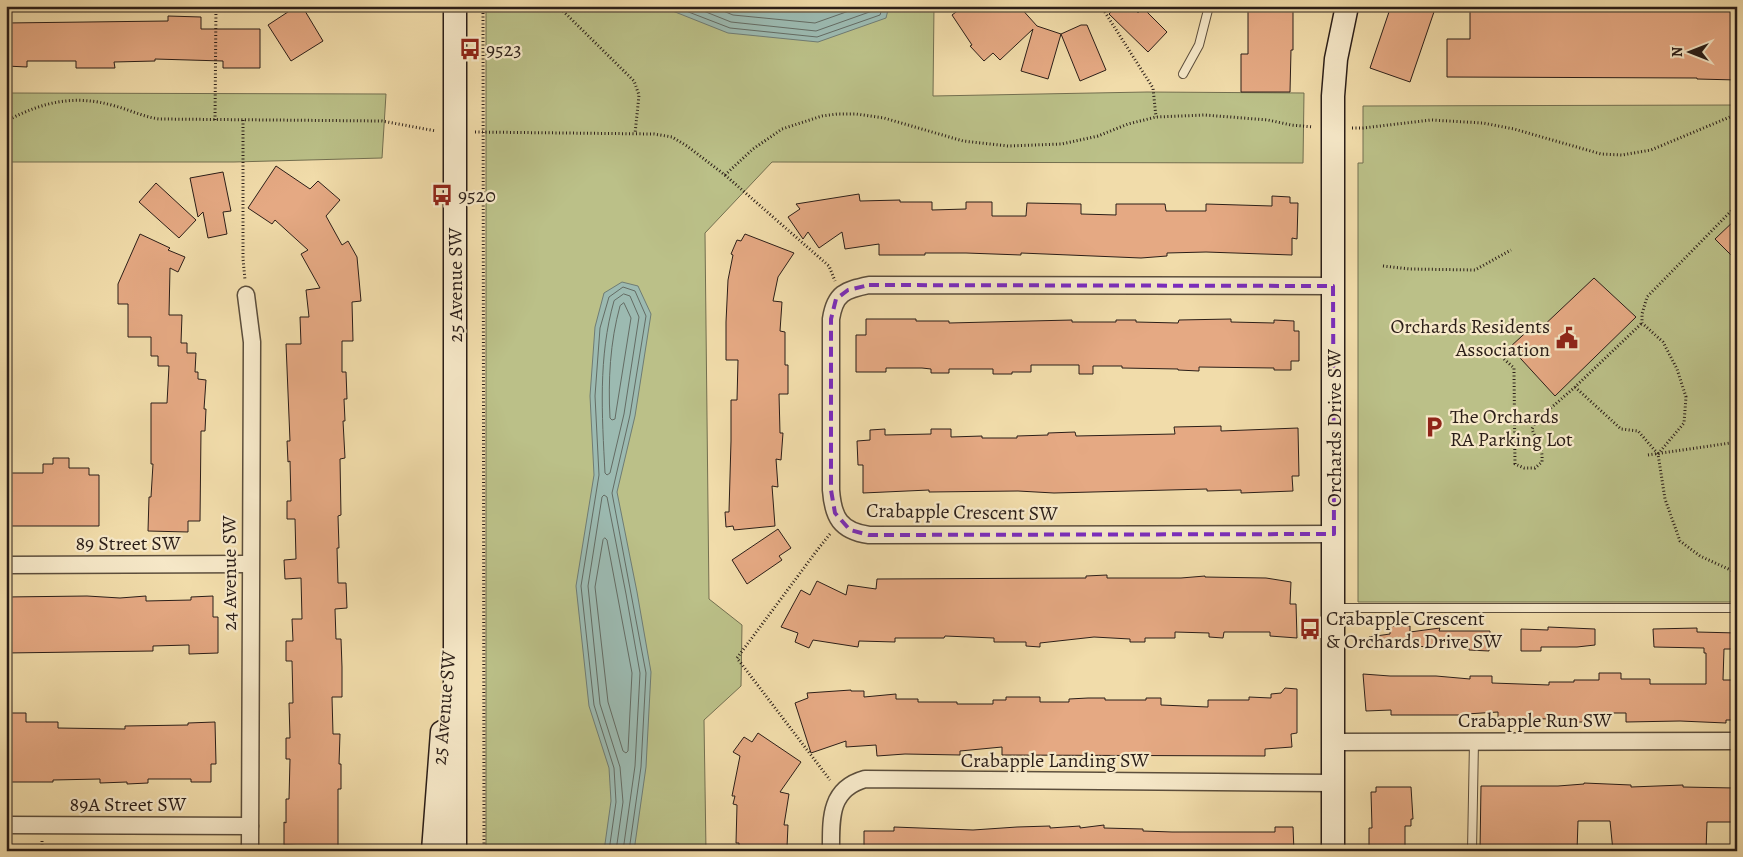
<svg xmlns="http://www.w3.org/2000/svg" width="1743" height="857" font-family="Alegreya,serif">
	<rect width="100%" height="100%" fill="#f1dcaa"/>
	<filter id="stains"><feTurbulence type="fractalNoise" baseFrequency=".004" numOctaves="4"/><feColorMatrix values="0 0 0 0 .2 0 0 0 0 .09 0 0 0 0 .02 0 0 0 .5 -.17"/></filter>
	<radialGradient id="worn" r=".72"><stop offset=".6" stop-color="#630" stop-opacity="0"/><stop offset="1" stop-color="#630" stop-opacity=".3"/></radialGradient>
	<g fill="#bbc088" stroke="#736f50">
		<path d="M 486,6 L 934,6 L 933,96 L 1147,92 L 1304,93 L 1303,163 L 772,162 L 705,233 L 709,599 L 742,625 L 741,686 L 704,720 L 706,851 L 486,851 Z"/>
		<path d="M 6,93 L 386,94 L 382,158 L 234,162 L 6,162 Z"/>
		<path d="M 1737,105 L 1737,602 L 1358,602 L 1358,163 L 1363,163 L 1363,106 Z"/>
		<rect x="6" y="846" width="102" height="5"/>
	</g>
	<g fill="#9cbab1" stroke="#6f7c74">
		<path d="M 660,6 L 889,6 L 886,18 L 818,42 L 728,33 Z"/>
		<path d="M 622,282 L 638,286 L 651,314 L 635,416 L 617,492 L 637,592 L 651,672 L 646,767 L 634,851 L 604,851 L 611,801 L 609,768 L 589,706 L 576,586 L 594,475 L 590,396 L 595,327 L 604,293 Z"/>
	</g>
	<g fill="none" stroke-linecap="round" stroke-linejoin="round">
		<g stroke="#646c64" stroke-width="1">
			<path d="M 673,6 L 730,28 L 817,37 L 880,15 L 883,6"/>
			<path d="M 691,6 L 731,22 L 816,31 L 875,10 L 877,6"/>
			<path d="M 711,6 L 733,15 L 815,23 L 863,6"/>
			<path d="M 624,294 L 630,296 L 639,317 L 624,414 L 610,473 L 607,475 L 605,473 C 602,415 598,357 614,301 Z"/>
			<path d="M 624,303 L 631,318 L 616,412 L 615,419 L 612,420 L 610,418 C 608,381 610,342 620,306 Z"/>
			<path d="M 605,538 L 607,540 L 632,673 L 628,751 L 626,753 L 623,751 L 608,702 L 595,587 L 603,540 Z"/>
			<path d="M 609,851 L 616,802 L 614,768 L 594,705 L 581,586 L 599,475 L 595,396 L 600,328 L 609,297 L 623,287 L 635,291 L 646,316 L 630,415 L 612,493 L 646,673 L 641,767 L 629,851"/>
			<path d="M 616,851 L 623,802 L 620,767 L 600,704 L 588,586 L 602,497 L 604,495 L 607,497 L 626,594 L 640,673 L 635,766 L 623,851"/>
		</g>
	</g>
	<g fill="#e5a983" stroke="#2b1e18">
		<path d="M 297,6 L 302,6 L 323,41 L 291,61 L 268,25 Z"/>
		<path d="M 964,6 L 1019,6 L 1037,26 L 1061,34 L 1081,25 L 1087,25 L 1106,70 L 1080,81 L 1061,34 L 1048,79 L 1021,71 L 1033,29 L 1000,60 L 993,53 L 984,61 L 970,46 L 972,45 L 952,15 Z"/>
		<path d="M 1117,6 L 1131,6 L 1138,13 L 1143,8 L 1167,32 L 1148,52 L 1109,14 Z"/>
		<path d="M 1248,6 L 1293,6 L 1293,50 L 1291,50 L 1290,92 L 1241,92 L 1241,54 L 1248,54 Z"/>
		<path d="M 1391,6 L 1436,6 L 1410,82 L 1370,68 Z"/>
		<path d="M 1470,6 L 1737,6 L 1737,80 L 1697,79 L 1697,78 L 1447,77 L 1447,39 L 1470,39 Z"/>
		<path d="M 168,16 L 201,17 L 201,29 L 260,29 L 260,68 L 223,68 L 223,61 L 155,59 L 155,61 L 114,62 L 115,68 L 76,68 L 76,61 L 27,61 L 27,67 L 6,66 L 6,23 L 168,21 Z"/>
		<path d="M 276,166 L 310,189 L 318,181 L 340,200 L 326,216 L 342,245 L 348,241 L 357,257 L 361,301 L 352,302 L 353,341 L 342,341 L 342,372 L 346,372 L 347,399 L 344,399 L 345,421 L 343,421 L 345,458 L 340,459 L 341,515 L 338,516 L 339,548 L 337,548 L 338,583 L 346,583 L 347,608 L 335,609 L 336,639 L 341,639 L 342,667 L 342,697 L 332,697 L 333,734 L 340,734 L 339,764 L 341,764 L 341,789 L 338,789 L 338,847 L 284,845 L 284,822 L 286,823 L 286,799 L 289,799 L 290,759 L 286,759 L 286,738 L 290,738 L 289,703 L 293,703 L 292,661 L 286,661 L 286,641 L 293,641 L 292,619 L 302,619 L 301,578 L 285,579 L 284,560 L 296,559 L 295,519 L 287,519 L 287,501 L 291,501 L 290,461 L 288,462 L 287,441 L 290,441 L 286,344 L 301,344 L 300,317 L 309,317 L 306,290 L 320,288 L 301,254 L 308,250 L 275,220 L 272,224 L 248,208 Z"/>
		<path d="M 223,172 L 231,211 L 223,212 L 227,234 L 208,238 L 203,212 L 198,217 L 190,178 Z"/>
		<path d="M 156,183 L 196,220 L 179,238 L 139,202 Z"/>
		<path d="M 859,194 L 860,201 L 900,200 L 900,202 L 932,202 L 932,210 L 966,209 L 966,202 L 992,202 L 992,216 L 1026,216 L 1027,203 L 1081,204 L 1081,214 L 1116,215 L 1116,204 L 1165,204 L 1166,211 L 1206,211 L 1206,204 L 1272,206 L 1272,196 L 1290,197 L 1290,203 L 1298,203 L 1297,239 L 1292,238 L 1292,255 L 1206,252 L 1167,253 L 1167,256 L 1141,258 L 1021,253 L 1021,255 L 966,253 L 925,253 L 925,255 L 879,255 L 879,244 L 845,249 L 842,232 L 819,248 L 808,232 L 803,239 L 788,217 L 800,209 L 796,204 Z"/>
		<path d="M 1737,218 L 1737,261 L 1715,239 Z"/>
		<path d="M 140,234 L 170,248 L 168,250 L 185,257 L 178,272 L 170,268 L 169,315 L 182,315 L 181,343 L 187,343 L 187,353 L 196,353 L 195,372 L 198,372 L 198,379 L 206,380 L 204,409 L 206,409 L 205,431 L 201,431 L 200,521 L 188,521 L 188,532 L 148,531 L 149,497 L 151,497 L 153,464 L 151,464 L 151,403 L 167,403 L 169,366 L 158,366 L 158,356 L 151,356 L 151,337 L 128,337 L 128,304 L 118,304 L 118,284 Z"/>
		<path d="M 745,234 L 794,253 L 778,277 L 773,301 L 782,302 L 780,331 L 785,332 L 785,365 L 788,365 L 788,394 L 779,394 L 780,433 L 783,433 L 781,460 L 776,459 L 778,487 L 772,486 L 775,526 L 734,530 L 733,526 L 726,527 L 725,512 L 729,512 L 731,441 L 731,400 L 737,400 L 738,360 L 726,360 L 726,322 L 728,280 L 733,255 L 731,254 L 737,240 L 741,241 Z"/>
		<path d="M 1594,278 L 1636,317 L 1555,396 L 1510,347 L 1534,325 L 1540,329 Z"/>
		<path d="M 866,319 L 916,319 L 916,321 L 949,321 L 949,323 L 1072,320 L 1072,322 L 1116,322 L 1116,320 L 1136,320 L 1136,322 L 1178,323 L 1179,320 L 1231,319 L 1231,322 L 1274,323 L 1274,320 L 1294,321 L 1294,331 L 1299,331 L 1299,361 L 1291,361 L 1291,370 L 1274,370 L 1274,368 L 1199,367 L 1199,371 L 1178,370 L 1178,369 L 1122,368 L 1122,366 L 1093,366 L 1093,374 L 1079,374 L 1079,365 L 1031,365 L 1031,372 L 1012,372 L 1012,374 L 993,374 L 993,369 L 949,369 L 949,373 L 931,373 L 931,369 L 922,368 L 886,368 L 886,372 L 856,372 L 856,335 L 866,335 Z"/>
		<path d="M 1221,426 L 1221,431 L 1298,428 L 1299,476 L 1292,476 L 1293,491 L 1241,493 L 1241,490 L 1207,491 L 1207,489 L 1054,493 L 1018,491 L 929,492 L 929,490 L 863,493 L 863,465 L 858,465 L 857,441 L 870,440 L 870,430 L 885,429 L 885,435 L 931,434 L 931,429 L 951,429 L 951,437 L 982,436 L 982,438 L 1017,438 L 1017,436 L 1048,435 L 1048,433 L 1075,432 L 1076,436 L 1175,434 L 1174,427 Z"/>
		<path d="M 53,458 L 69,458 L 69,468 L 89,468 L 89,475 L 99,475 L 99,526 L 6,526 L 6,473 L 43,473 L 43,464 L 53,464 Z"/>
		<path d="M 778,529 L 791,548 L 779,556 L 782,560 L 747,584 L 732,560 Z"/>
		<path d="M 1107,575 L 1107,578 L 1181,578 L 1205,576 L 1205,577 L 1266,578 L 1291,582 L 1290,604 L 1296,604 L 1297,638 L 1270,636 L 1270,632 L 1224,632 L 1223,638 L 1209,637 L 1209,633 L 1175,632 L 1175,638 L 1145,638 L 1145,642 L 1130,642 L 1130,639 L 1094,637 L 1040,643 L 1040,647 L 1026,646 L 1026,642 L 994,642 L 994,638 L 945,636 L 944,638 L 895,638 L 895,642 L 859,641 L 858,647 L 813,640 L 809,648 L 795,642 L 798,633 L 781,627 L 801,590 L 810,595 L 817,581 L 846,595 L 848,585 L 876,589 L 877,579 L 1086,578 L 1086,576 Z"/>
		<path d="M 87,596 L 120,598 L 146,596 L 146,601 L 191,600 L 191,597 L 213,596 L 213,617 L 218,617 L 218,653 L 189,654 L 189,645 L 153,646 L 153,651 L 6,653 L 6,597 Z"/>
		<path d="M 1390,626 L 1410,626 L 1410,632 L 1440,628 L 1439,631 L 1490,631 L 1489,651 L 1469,650 L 1469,647 L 1370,646 L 1369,637 L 1390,634 Z"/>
		<path d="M 1548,627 L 1595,629 L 1595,645 L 1577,647 L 1541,647 L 1541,651 L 1521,651 L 1521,629 L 1548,630 Z"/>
		<path d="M 1697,628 L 1697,632 L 1737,633 L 1737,649 L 1724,649 L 1723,680 L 1737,680 L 1737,720 L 1726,720 L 1726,723 L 1680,721 L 1626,722 L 1626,713 L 1595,713 L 1595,718 L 1584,718 L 1584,722 L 1548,722 L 1548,719 L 1518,718 L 1518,722 L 1498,722 L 1498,712 L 1466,714 L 1466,715 L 1391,715 L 1391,710 L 1366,711 L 1363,674 L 1390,676 L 1436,676 L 1470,679 L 1470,676 L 1492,676 L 1492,683 L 1549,685 L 1549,682 L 1574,682 L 1574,680 L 1599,680 L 1599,673 L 1621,673 L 1621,679 L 1650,679 L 1650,684 L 1706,684 L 1706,653 L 1704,653 L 1704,648 L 1654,647 L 1653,629 Z"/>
		<path d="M 1285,688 L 1297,689 L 1297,733 L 1291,734 L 1292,747 L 1265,749 L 1265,756 L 1002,755 L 1002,747 L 960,751 L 960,755 L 905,754 L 877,756 L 876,745 L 846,747 L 846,741 L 811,753 L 795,703 L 808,698 L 807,693 L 851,690 L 851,691 L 864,691 L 864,697 L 896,694 L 896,699 L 918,699 L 918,702 L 957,702 L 957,704 L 993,704 L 993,700 L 1006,700 L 1006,697 L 1040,697 L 1040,702 L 1069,702 L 1069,699 L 1088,698 L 1105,698 L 1105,700 L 1146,700 L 1146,698 L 1161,698 L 1161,705 L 1208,707 L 1208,700 L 1249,700 L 1249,697 L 1271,698 L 1271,694 L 1281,693 Z"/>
		<path d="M 6,713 L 26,713 L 26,722 L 58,722 L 58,728 L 125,729 L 125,726 L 188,725 L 188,723 L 215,722 L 216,764 L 211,764 L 211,782 L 191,782 L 191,779 L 148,779 L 148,783 L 127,784 L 127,782 L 100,783 L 100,779 L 53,780 L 53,782 L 6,782 Z"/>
		<path d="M 758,733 L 801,762 L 780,792 L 789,794 L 784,825 L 788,825 L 787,847 L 777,846 L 776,851 L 739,851 L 739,843 L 736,843 L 737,805 L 733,804 L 735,796 L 732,796 L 740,756 L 733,752 L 744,737 L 752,742 Z"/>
		<path d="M 1584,783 L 1631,785 L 1631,787 L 1683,785 L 1683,787 L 1734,788 L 1733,822 L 1707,822 L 1706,851 L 1613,851 L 1610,821 L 1578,821 L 1577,851 L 1480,851 L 1481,786 L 1558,786 L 1584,784 Z"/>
		<path d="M 1376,787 L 1411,787 L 1413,819 L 1411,819 L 1411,826 L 1405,826 L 1405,851 L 1369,851 L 1369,828 L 1372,828 L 1371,792 L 1376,792 Z"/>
		<path d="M 1104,825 L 1104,828 L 1143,829 L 1143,831 L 1172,832 L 1275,832 L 1275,827 L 1293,827 L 1294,851 L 864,851 L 864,831 L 894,831 L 894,827 L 973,830 L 1017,827 L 1050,826 L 1050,828 L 1080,826 L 1080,828 Z"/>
	</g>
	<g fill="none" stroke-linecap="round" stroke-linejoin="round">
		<g stroke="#5c4e3c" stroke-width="10">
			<g id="lane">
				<path d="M 1183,74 L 1199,45 L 1209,6"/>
				<path d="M 1334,608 L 1737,608"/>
				<path d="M 1472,851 L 1474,741"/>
			</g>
		</g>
		<g stroke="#5c4e3c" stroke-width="19">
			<g id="street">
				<path d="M 1333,286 L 869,285 C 845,290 835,293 831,319 L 831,490 C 833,517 840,531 869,535 L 1334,534"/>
				<path d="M 246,295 L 252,342 L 250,851"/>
				<path d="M 6,565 L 250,564"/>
				<path d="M 1333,742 L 1737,741"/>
				<path d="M 6,825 L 250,826"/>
				<path d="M 831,851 C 831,819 829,789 865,779 L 1333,783"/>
			</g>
		</g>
		<g stroke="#2b1e18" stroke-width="25">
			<g id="secondary">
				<path d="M 455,6 L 455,851"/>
				<path d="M 433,851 L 442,732"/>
				<path d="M 1333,851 L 1333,96 L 1336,59 L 1347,6"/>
			</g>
		</g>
		<g stroke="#2b1e18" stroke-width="3" stroke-dasharray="1 2.5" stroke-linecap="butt">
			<path d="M 483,6 L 484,851"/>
			<path d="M 558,6 L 634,81 L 639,95 L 635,134"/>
			<path d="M 1101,6 L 1153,88 L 1156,117"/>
			<path d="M 215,120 L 216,6"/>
			<path d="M 243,120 L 243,259 L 245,280"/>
			<path d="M 6,121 C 43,102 74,94 115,106 C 130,110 144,117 159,119 L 382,121 L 436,131"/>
			<path d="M 1352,128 L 1363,128 L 1431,120 L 1483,123 L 1514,129 L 1601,154 L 1622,155 L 1651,150 L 1737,114"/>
			<path d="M 475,132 L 654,134 L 672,137 L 687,146 L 725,175 L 753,149 L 782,129 L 822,116 L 837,114 L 856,114 L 884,118 L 963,141 L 1008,146 L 1062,144 L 1098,136 L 1128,124 L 1156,117 L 1205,115 L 1268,120 L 1291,125 L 1313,127"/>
			<path d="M 725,175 L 829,266 L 835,281"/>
			<path d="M 1383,266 L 1410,269 L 1475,270 L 1511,250"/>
			<path d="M 1504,359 L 1514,368 L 1514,372 L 1515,464 L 1524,468 L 1535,468 L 1542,462 C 1543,446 1537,443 1532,429 L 1536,421 L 1575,387 L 1642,323"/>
			<path d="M 1575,387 L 1621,429 L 1638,431 L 1658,454 L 1665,499 L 1680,541 L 1700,556 L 1737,573"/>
			<path d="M 1658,454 L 1684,423 L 1686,397 L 1677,369 L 1663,342 L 1642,323 L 1642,314 L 1647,297 L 1737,205"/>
			<path d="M 1648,455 L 1737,442"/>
			<path d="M 830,534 L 818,549 L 737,658 L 830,780"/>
			<path d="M 42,841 L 42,851"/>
		</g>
		<use href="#lane" stroke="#f6e8c8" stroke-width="8"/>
		<use href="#street" stroke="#f6e8c8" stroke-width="16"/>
		<use href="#secondary" stroke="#f6e8c8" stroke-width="22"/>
	</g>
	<path fill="none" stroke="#7b2cbf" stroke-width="4" stroke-dasharray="10 6" stroke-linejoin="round" d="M 869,285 L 1333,286 L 1334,534 L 869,535 L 850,530 L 835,513 L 831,490 L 831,319 L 836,299 L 848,290 Z"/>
	<defs>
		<g id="bus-bare" transform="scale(1.725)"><path d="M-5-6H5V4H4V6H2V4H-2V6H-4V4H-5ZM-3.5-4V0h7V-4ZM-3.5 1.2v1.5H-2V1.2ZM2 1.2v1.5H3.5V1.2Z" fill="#8f2418" stroke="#f6e8c8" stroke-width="2.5" paint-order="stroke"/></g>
		<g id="civic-bare" transform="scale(1.725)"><path d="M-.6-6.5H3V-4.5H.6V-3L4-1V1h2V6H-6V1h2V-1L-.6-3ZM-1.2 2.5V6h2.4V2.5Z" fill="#8f2418" stroke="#f6e8c8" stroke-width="2.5" paint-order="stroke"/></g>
		<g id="parking-bare" transform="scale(1.725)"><path d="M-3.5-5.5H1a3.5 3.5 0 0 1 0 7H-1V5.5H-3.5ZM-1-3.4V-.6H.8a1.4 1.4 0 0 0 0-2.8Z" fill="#8f2418" stroke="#f6e8c8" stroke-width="2.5" paint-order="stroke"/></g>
	</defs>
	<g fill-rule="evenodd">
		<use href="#bus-bare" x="470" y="49"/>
		<use href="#bus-bare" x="442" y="195"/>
		<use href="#civic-bare" x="1567" y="338"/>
		<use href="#parking-bare" x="1434" y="427"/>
		<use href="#bus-bare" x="1310" y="629"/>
	</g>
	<g text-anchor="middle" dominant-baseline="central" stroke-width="4.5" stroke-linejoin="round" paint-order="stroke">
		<g font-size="20" fill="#2b1e18" stroke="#f6e8c8" text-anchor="start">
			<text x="486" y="49">9523</text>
			<text x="458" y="195">9520</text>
			<text x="1550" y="326" text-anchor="end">Orchards Residents<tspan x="1550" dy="23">Association</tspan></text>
			<text x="1450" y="416">The Orchards<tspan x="1450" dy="23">RA Parking Lot</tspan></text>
			<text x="1326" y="618">Crabapple Crescent<tspan x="1326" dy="23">&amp; Orchards Drive SW</tspan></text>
		</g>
		<g font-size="20" fill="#2b1e18" stroke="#f6e8c8">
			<text transform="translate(455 285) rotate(-90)">25 Avenue SW</text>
			<text transform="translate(1334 428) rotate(-90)">Orchards Drive SW</text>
			<text transform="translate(962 512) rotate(1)">Crabapple Crescent SW</text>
			<text x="128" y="543">89 Street SW</text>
			<text transform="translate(229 573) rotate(-90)">24 Avenue SW</text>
			<text transform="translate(444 708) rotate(-85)">25 Avenue SW</text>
			<text x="1535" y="720">Crabapple Run SW</text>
			<text x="1055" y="760">Crabapple Landing SW</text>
			<text x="128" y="804">89A Street SW</text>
		</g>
	</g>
	<rect width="1743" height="857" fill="none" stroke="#f1dcaa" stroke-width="25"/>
	<rect x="8" y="8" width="1728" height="842" fill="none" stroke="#2b1e18" stroke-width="2.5"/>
	<rect x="12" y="12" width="1718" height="832" fill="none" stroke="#2b1e18"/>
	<g transform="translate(1690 52) rotate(270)" stroke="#f6e8c8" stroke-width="4" paint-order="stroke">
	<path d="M0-4L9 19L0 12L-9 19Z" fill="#2b1e18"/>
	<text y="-8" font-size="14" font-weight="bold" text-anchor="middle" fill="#2b1e18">N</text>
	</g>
	<rect width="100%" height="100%" filter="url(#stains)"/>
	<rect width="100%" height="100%" fill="url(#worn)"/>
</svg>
